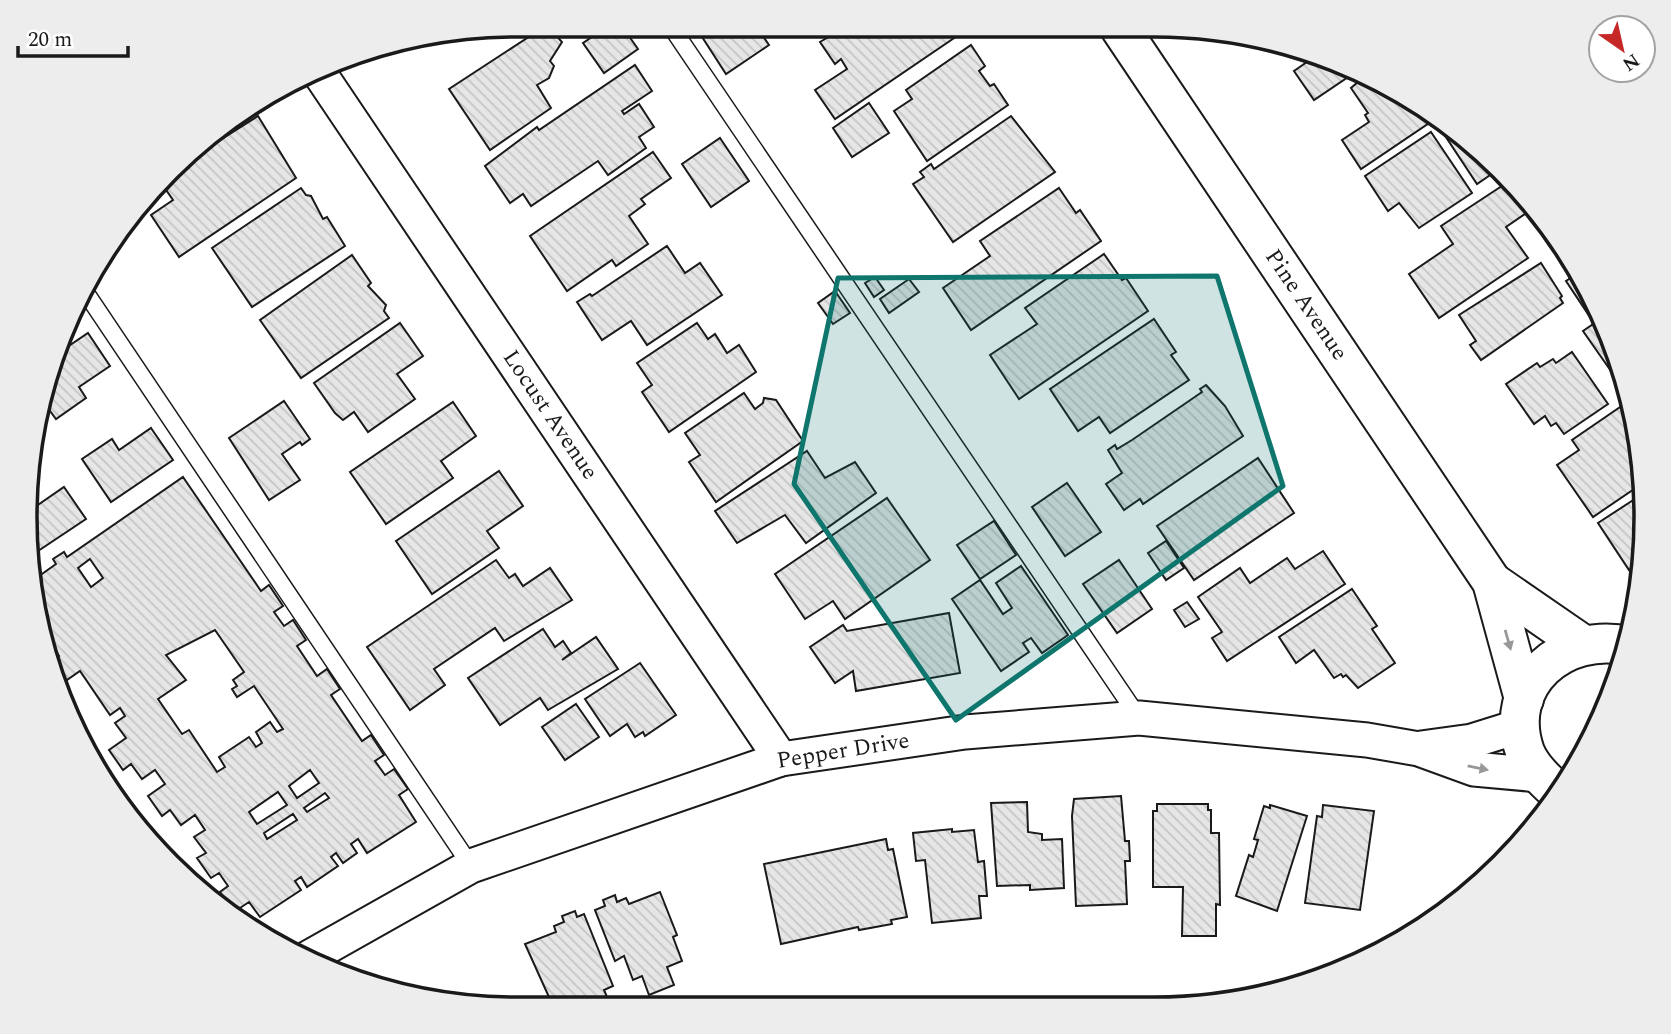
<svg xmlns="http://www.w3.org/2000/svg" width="1671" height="1034" font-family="Spectral,serif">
	<defs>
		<pattern id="building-back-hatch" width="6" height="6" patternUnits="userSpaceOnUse" patternTransform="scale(1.75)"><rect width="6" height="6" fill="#e6e6e6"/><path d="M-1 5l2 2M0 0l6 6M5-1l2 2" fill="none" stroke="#c5c5c5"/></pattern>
	</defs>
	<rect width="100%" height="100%" fill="#fff"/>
	<g fill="url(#building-back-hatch)" stroke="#1a1a1a" stroke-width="2" fill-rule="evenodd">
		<path d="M 547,25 L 562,42 L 550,61 L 554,66 L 549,78 L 537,85 L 551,108 L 490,150 L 449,89 Z"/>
		<path d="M 610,25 L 621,25 L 638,49 L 604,73 L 583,43 Z"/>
		<path d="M 695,26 L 756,26 L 769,45 L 726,74 Z"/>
		<path d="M 781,26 L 808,26 L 801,34 L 790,35 Z"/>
		<path d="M 847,26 L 955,27 L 960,34 L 835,119 L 815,90 L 847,69 L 841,59 L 835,64 L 820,42 Z"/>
		<path d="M 971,45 L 985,66 L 979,71 L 990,86 L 994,84 L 1008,105 L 927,161 L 894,111 L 912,99 L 906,90 Z"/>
		<path d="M 1317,55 L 1342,62 L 1357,71 L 1314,100 L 1294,71 Z"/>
		<path d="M 635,65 L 652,91 L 622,111 L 624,114 L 639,104 L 654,127 L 639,137 L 646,148 L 608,175 L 598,161 L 531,206 L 523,194 L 510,203 L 485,166 L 537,127 L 539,130 Z"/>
		<path d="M 1365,76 L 1438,117 L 1361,169 L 1342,140 L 1369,122 L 1365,115 L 1368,113 L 1351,88 Z"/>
		<path d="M 869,103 L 889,133 L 852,157 L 833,128 Z"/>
		<path d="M 258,116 L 296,178 L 179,257 L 151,215 L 173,200 L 162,184 L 181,165 Z"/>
		<path d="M 1011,116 L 1055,172 L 953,242 L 913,184 L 924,177 L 920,172 L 931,164 L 934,169 Z"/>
		<path d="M 1445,121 L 1454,127 L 1499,169 L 1477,184 L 1438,125 Z"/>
		<path d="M 1431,132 L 1472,193 L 1419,228 L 1399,203 L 1388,211 L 1365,176 Z"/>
		<path d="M 720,138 L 749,181 L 711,207 L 682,164 Z"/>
		<path d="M 653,152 L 671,178 L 641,199 L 645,204 L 629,216 L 648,244 L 616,266 L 612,260 L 567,291 L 530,236 Z"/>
		<path d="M 1511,180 L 1535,207 L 1506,227 L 1528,258 L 1439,318 L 1409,274 L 1453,244 L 1441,226 Z"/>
		<path d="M 301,188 L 306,195 L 311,196 L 323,219 L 327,217 L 345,246 L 252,307 L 212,248 Z"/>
		<path d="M 1059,188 L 1076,213 L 1080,210 L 1101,241 L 971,330 L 943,288 L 990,256 L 980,241 Z"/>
		<path d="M 667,246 L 685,273 L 700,263 L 722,295 L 647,345 L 631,321 L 602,340 L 577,302 L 590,294 L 592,296 Z"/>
		<path d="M 1104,254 L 1122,280 L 1126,278 L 1148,311 L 1019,399 L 990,355 L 1037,324 L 1025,308 Z"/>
		<path d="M 352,255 L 371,283 L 368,286 L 386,305 L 384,311 L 389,318 L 301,378 L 260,320 Z"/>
		<path d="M 1541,263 L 1562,296 L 1560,298 L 1563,303 L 1481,360 L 1470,345 L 1476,341 L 1459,315 Z"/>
		<path d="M 1578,268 L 1599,311 L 1590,317 L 1566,281 L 1572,277 L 1570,273 Z"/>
		<path d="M 875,277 L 884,290 L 874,297 L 865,283 Z"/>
		<path d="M 909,279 L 919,292 L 889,313 L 880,299 Z"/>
		<path d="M 835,291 L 850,313 L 833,324 L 818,303 Z"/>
		<path d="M 1602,318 L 1620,359 L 1627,394 L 1583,331 Z"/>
		<path d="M 1154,319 L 1176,352 L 1171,355 L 1189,380 L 1110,433 L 1099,417 L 1078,431 L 1050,389 Z"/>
		<path d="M 400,323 L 423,356 L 397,374 L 415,399 L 368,432 L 354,412 L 343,420 L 335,413 L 314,383 Z"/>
		<path d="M 697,323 L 708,339 L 715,334 L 727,353 L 739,345 L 756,372 L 669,432 L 642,392 L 652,385 L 637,363 Z"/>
		<path d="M 88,333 L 110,366 L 79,387 L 86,398 L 56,419 L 42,400 L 51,358 Z"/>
		<path d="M 1572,352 L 1608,404 L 1564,434 L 1556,423 L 1551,426 L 1545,416 L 1534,424 L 1506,384 L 1537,363 L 1540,367 L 1553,359 L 1556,363 Z"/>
		<path d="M 1206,385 L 1225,406 L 1243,436 L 1143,504 L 1140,499 L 1124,510 L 1106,484 L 1122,473 L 1108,450 L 1115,445 L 1117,449 L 1132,440 L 1202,392 L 1200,389 Z"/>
		<path d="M 744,393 L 755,409 L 763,403 L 764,398 L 776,400 L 803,441 L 716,502 L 689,462 L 700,455 L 685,433 Z"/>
		<path d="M 284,401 L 310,439 L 302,445 L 300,442 L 282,454 L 300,480 L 269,500 L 229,438 Z"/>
		<path d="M 453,402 L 476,436 L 441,461 L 453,478 L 386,524 L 350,472 Z"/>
		<path d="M 1626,403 L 1631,403 L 1642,453 L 1643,483 L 1593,517 L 1557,465 L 1579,450 L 1572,440 Z"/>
		<path d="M 151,428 L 173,460 L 111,502 L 82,459 L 112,439 L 119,450 Z"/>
		<path d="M 807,451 L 825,478 L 855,462 L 876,493 L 806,543 L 785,515 L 737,543 L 715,511 Z"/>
		<path d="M 1258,458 L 1294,513 L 1194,580 L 1157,526 Z"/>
		<path d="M 499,471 L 523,506 L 487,531 L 499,548 L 432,594 L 396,541 Z"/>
		<path d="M 183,477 L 261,591 L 269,585 L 283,606 L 274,612 L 284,626 L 293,620 L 306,640 L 297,646 L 317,676 L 327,669 L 340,689 L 331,695 L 362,741 L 371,735 L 384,755 L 375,761 L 385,775 L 394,769 L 408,789 L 399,795 L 416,822 L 367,853 L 358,839 L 351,844 L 357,853 L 343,863 L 336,853 L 331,857 L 338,866 L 307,887 L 301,877 L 295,881 L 301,890 L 260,917 L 249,902 L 234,912 L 220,892 L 228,886 L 219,873 L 211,878 L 197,858 L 206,853 L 194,837 L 205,830 L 195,815 L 181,825 L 170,810 L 162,816 L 148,796 L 165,784 L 155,770 L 142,779 L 131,764 L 123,770 L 109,750 L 126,738 L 115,723 L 125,716 L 120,708 L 110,715 L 80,671 L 64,682 L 50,662 L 59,656 L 49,642 L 41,645 L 35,579 L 56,564 L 53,559 L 64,552 L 67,557 ZM 90,559 L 103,578 L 91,587 L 78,568 ZM 215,630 L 244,672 L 233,680 L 237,686 L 232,689 L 237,697 L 254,686 L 283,729 L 277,732 L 270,722 L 256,732 L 262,743 L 256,747 L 249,737 L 219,757 L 225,767 L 217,772 L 189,730 L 182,734 L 158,699 L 186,680 L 166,655 ZM 310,770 L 319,783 L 297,798 L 289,786 ZM 278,792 L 287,805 L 257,824 L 249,812 ZM 325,793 L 329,798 L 307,812 L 304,808 ZM 293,814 L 297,820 L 267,839 L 264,833 Z"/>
		<path d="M 1067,483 L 1101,532 L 1065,556 L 1032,507 Z"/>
		<path d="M 64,487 L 86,519 L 32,555 L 27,502 L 32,509 Z"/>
		<path d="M 1644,493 L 1644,560 L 1629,570 L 1598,523 Z"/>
		<path d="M 887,498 L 930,560 L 845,619 L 833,601 L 805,619 L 775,574 Z"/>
		<path d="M 994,521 L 1016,555 L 980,579 L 957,545 Z"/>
		<path d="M 1166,541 L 1184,568 L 1166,580 L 1148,553 Z"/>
		<path d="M 1323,551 L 1345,584 L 1227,661 L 1212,638 L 1222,632 L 1198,597 L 1240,568 L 1250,583 L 1287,558 L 1295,569 Z"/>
		<path d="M 496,560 L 509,578 L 515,574 L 523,586 L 550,568 L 572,600 L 504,641 L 495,628 L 434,669 L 445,685 L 410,710 L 367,647 Z"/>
		<path d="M 1119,560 L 1152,609 L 1117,633 L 1083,584 Z"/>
		<path d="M 1021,566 L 1068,635 L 1042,653 L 1031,638 L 1023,643 L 1029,652 L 1001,671 L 952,599 L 980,580 L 1003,614 L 1012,608 L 996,583 Z"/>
		<path d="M 1352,589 L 1377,626 L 1372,629 L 1395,663 L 1358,688 L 1346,675 L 1343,677 L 1341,674 L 1334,678 L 1314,650 L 1296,663 L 1279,637 Z"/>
		<path d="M 1187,602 L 1199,619 L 1185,627 L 1174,610 Z"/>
		<path d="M 949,613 L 960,673 L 856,691 L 853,671 L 835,683 L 810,647 L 843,625 L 847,631 Z"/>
		<path d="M 543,629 L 555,647 L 563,641 L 571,653 L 562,660 L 596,637 L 618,669 L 548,710 L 540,698 L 500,725 L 468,678 Z"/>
		<path d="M 640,663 L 676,715 L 645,736 L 643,732 L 635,737 L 627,724 L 610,736 L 585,699 Z"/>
		<path d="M 576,704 L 599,737 L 565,760 L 542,727 Z"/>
		<path d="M 1121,796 L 1125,841 L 1129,841 L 1130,861 L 1125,861 L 1127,904 L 1076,906 L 1072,816 L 1074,799 Z"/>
		<path d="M 1027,802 L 1028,832 L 1042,834 L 1042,840 L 1062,839 L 1064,888 L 1030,890 L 1030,885 L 997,886 L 991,803 Z"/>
		<path d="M 1157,804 L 1208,804 L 1208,810 L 1211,810 L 1211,833 L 1219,833 L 1220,905 L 1216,904 L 1216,936 L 1182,936 L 1183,887 L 1153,887 L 1153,811 L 1157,811 Z"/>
		<path d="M 1270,805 L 1307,816 L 1277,911 L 1236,896 L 1249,855 L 1253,857 L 1258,840 L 1254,839 L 1264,806 L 1270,808 Z"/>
		<path d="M 1323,805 L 1374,811 L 1360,910 L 1305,903 L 1317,816 L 1322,817 Z"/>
		<path d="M 952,829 L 952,832 L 974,830 L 978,862 L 984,861 L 987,896 L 979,896 L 981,918 L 932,923 L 925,860 L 916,861 L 913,833 Z"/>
		<path d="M 886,839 L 888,850 L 893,849 L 907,917 L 891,920 L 892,924 L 859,930 L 858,927 L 781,944 L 764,864 Z"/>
		<path d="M 660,892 L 677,935 L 673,937 L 682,961 L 667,967 L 674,985 L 649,995 L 642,976 L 633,980 L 624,956 L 615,961 L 595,910 L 605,906 L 603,900 L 615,895 L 617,902 L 626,898 L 629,904 Z"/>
		<path d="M 575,911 L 577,917 L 584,914 L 613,986 L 604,990 L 611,1006 L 553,1006 L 525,944 L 556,932 L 554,926 L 564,922 L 562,916 Z"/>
	</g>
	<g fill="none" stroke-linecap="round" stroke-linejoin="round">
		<g stroke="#1a1a1a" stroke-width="19">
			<g id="lane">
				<path d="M 670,25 L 1139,718"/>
				<path d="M 86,293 L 471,866"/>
			</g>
		</g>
		<g stroke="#1a1a1a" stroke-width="37">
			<g id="street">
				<path d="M 318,71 L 781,759"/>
				<path d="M 1421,748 L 1472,741 L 1520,726"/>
				<path d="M 306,959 L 471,866 L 781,759 L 965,732 L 1139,718 L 1367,740 L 1419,749 L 1474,769 L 1539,775"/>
			</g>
		</g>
		<g stroke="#1a1a1a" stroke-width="42">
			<g id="secondary">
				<path d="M 1120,28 L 1492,582 L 1524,699"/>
				<path d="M 1492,582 L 1582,644"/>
				<path d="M 1559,793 C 1546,781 1532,769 1525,752 C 1501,684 1563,631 1629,646"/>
			</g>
		</g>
		<use href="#lane" stroke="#fff" stroke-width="16"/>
		<use href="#street" stroke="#fff" stroke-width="33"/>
		<use href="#secondary" stroke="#fff" stroke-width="38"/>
	</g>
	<defs><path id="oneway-solid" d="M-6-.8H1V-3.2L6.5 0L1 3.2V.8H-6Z" transform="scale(1.75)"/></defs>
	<g fill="#989898">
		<use href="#oneway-solid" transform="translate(1508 640) rotate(74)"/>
		<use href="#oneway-solid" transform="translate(1478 768) rotate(11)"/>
	</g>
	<path fill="#0f766e" fill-opacity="0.2" stroke="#0f766e" stroke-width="5" stroke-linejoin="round" d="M 1217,276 L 1283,486 L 956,720 L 794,484 L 838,278 Z"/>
	<g text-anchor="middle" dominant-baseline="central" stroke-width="5" stroke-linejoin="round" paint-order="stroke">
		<g font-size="23" fill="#1a1a1a" stroke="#fff">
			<text transform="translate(1306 305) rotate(56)">Pine Avenue</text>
			<text transform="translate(550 415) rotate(56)">Locust Avenue</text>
			<text transform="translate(843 751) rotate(-9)">Pepper Drive</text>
		</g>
	</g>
	<path d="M0 0H1671V1034H0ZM517 37H1154A480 480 0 0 1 1634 517V517A480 480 0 0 1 1154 997H517A480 480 0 0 1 37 517V517A480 480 0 0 1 517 37Z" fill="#ededed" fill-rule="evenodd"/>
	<path fill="none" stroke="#1a1a1a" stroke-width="3.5" d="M517 37H1154A480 480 0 0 1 1634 517V517A480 480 0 0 1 1154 997H517A480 480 0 0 1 37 517V517A480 480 0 0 1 517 37Z"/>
	<g transform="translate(1622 49) rotate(146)"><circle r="33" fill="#ffffff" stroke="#a3a3a3" stroke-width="2"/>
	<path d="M0-5L12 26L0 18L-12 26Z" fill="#c62828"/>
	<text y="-10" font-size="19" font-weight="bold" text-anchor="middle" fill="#1a1a1a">N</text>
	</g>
	<path d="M18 46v10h110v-10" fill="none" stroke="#1a1a1a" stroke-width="3.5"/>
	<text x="28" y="46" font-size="21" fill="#1a1a1a" stroke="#ffffff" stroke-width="5" paint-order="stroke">20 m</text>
</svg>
